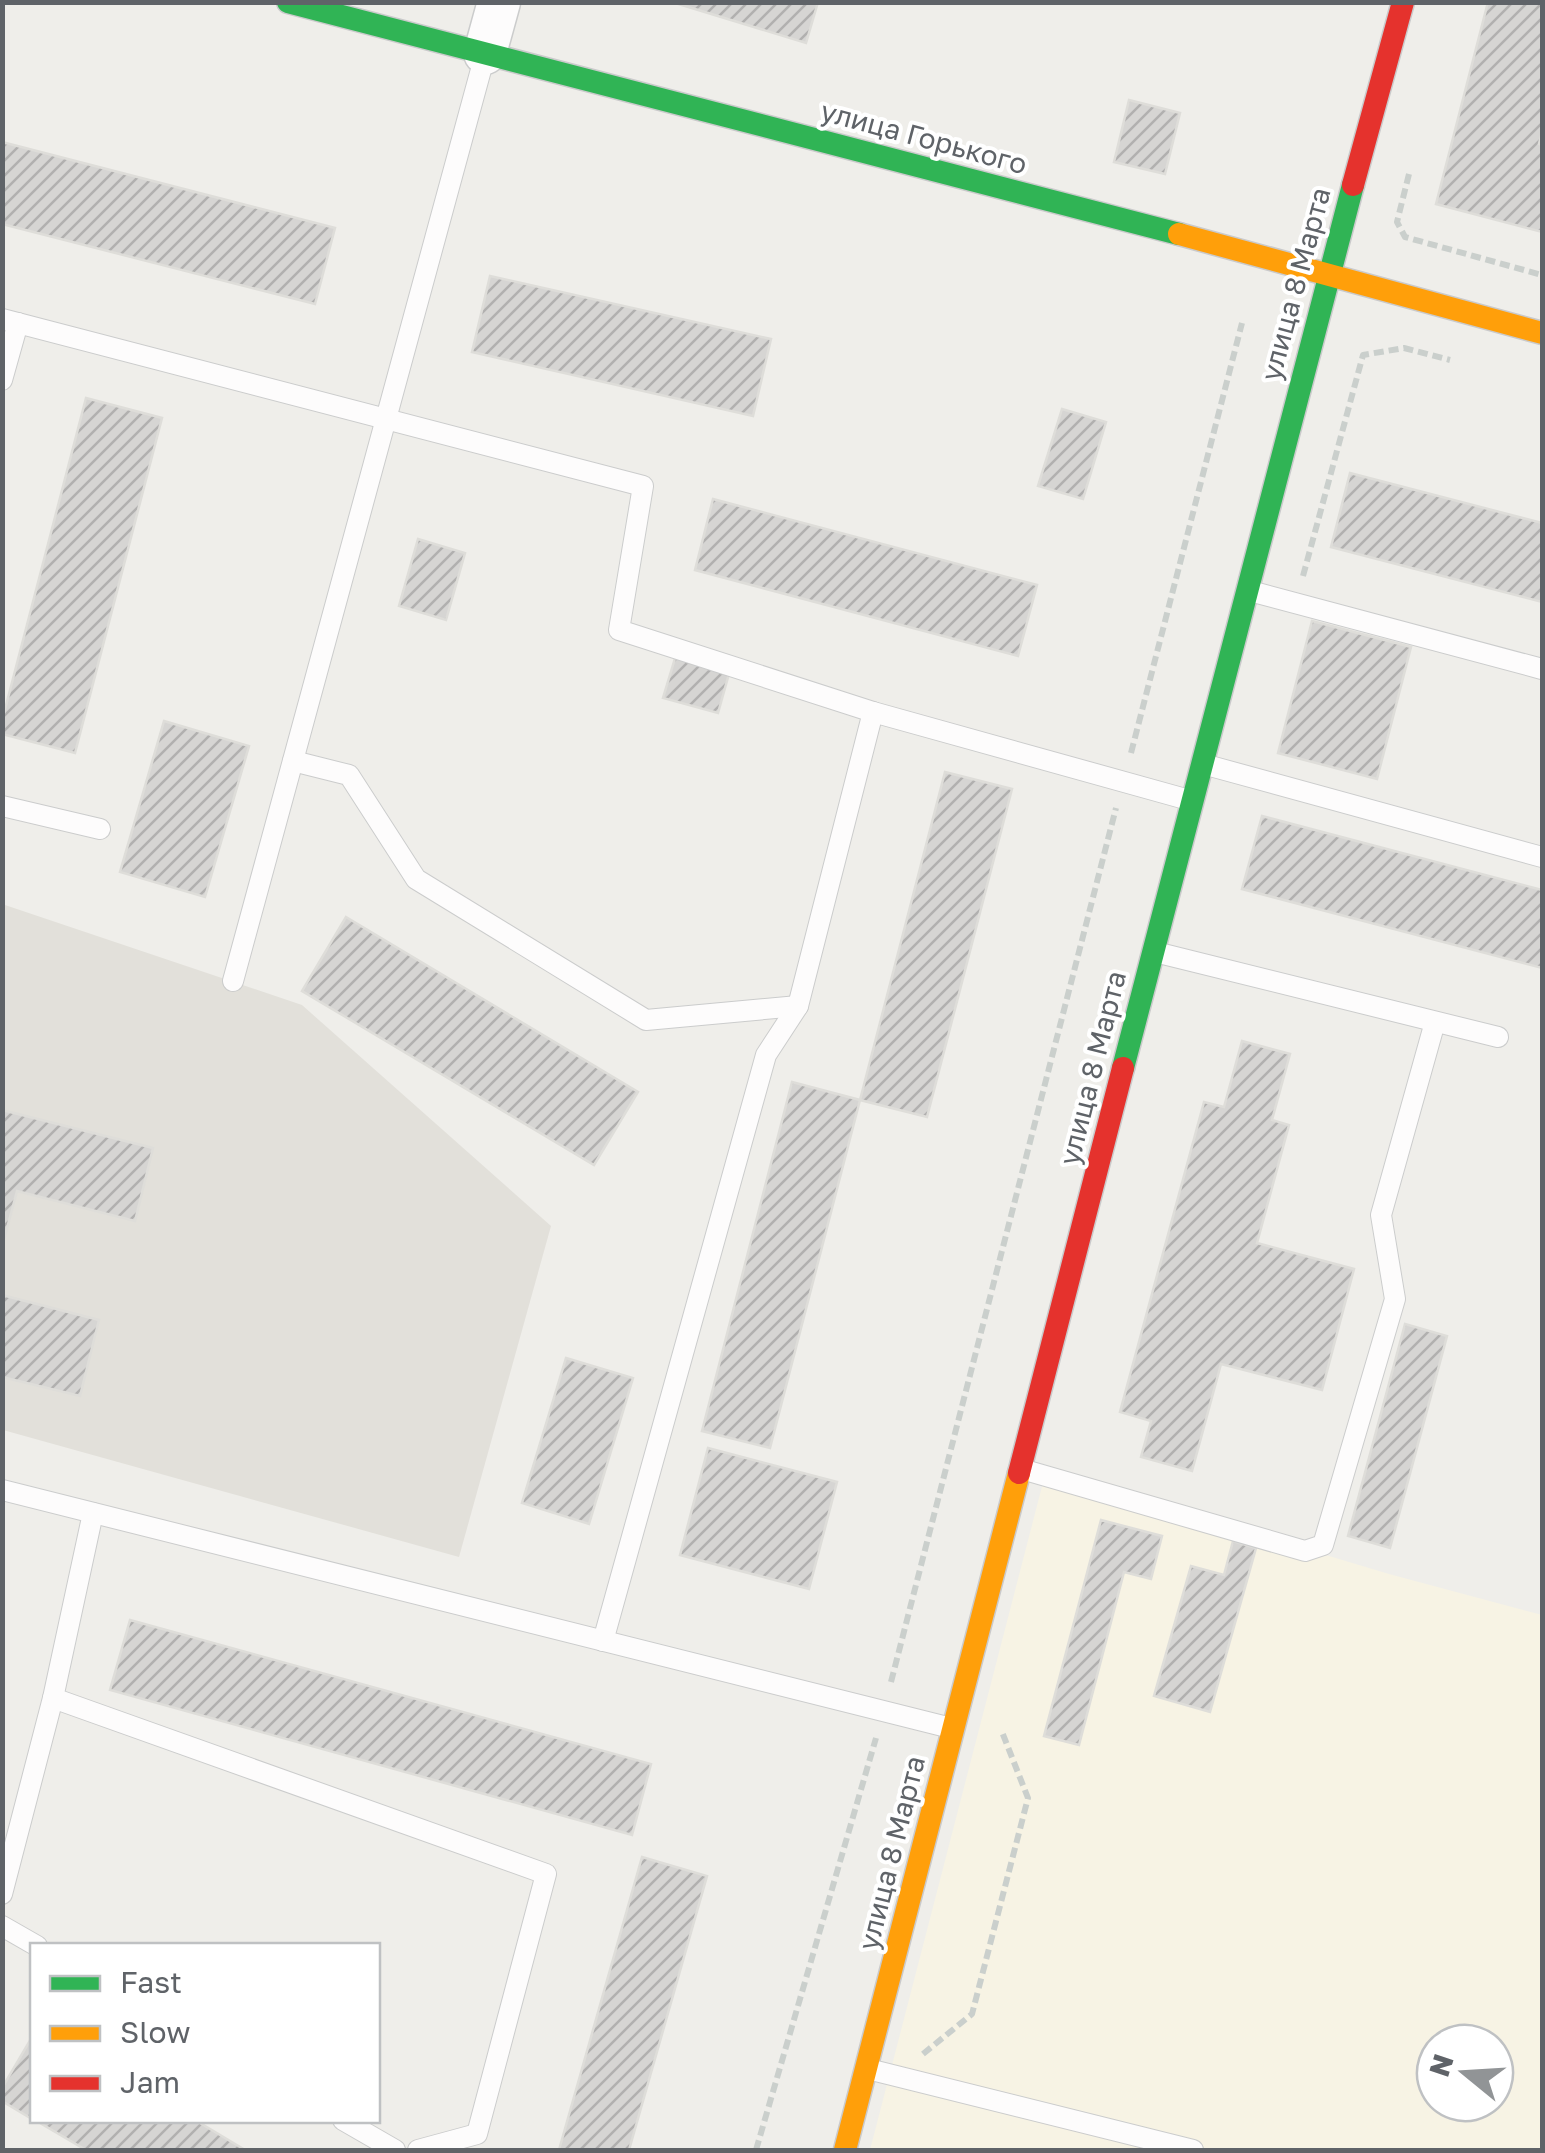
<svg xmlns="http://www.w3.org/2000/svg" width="1545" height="2153" font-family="'Golos Text',sans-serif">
	<defs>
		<pattern id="building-hatch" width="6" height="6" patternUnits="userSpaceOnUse" patternTransform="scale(2.5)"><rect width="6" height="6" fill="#d6d5d3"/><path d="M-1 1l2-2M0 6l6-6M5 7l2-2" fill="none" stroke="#b1b0af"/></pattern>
	</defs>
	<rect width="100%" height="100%" fill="#efeeea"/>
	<path fill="#f7f3e4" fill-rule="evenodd" d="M 1046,1471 L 1389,1574 L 1542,1615 L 1542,2150 L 870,2150 ZM 1435,2043 L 1495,2043 L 1495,2103 L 1435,2103 Z"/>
	<path fill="#e2e0da" d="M 2,904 L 302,1005 L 551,1226 L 459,1557 L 3,1430 Z"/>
	<g fill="url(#building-hatch)" stroke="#deddd9" stroke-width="2.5">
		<path d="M 672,2 L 818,2 L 806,43 Z"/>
		<path d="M 1488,2 L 1542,2 L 1542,132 L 1539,144 L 1542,145 L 1542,232 L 1436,204 Z"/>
		<path d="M 1129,100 L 1180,113 L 1165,174 L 1114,162 Z"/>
		<path d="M 2,142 L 335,228 L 315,304 L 2,224 Z"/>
		<path d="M 490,276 L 771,339 L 753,416 L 472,352 Z"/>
		<path d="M 86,398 L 162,418 L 75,753 L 2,734 L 2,721 Z"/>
		<path d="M 1062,409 L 1106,422 L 1083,499 L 1038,486 Z"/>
		<path d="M 1350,473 L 1542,523 L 1542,602 L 1331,547 Z"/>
		<path d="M 713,499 L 1037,585 L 1018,656 L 695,570 Z"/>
		<path d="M 418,539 L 465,553 L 446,620 L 399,606 Z"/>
		<path d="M 1312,621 L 1411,647 L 1377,779 L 1278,753 Z"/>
		<path d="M 676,655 L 730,670 L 718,713 L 663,698 Z"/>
		<path d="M 164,721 L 249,746 L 205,897 L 120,872 Z"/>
		<path d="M 945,772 L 1012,789 L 927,1117 L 860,1100 Z"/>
		<path d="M 1262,816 L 1542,890 L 1542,968 L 1242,889 Z"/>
		<path d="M 346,917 L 638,1092 L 594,1165 L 302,991 Z"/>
		<path d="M 1242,1041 L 1290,1054 L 1272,1120 L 1289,1125 L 1257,1243 L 1354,1269 L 1322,1390 L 1221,1364 L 1192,1471 L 1141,1457 L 1151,1421 L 1120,1412 L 1204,1102 L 1224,1107 Z"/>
		<path d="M 792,1082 L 860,1100 L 770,1448 L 702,1431 Z"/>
		<path d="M 2,1110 L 153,1148 L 135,1221 L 17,1191 L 2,1247 Z"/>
		<path d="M 2,1295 L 99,1320 L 80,1396 L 2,1377 Z"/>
		<path d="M 1405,1324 L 1447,1336 L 1390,1548 L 1348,1536 Z"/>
		<path d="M 566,1358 L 633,1378 L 589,1524 L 522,1503 Z"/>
		<path d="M 708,1448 L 837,1482 L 809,1589 L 680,1555 Z"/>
		<path d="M 1101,1520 L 1162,1536 L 1151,1579 L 1124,1572 L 1079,1745 L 1044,1736 Z"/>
		<path d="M 1233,1541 L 1256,1548 L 1210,1712 L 1154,1696 L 1191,1566 L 1224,1575 Z"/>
		<path d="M 130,1620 L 651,1764 L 632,1835 L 110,1690 Z"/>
		<path d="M 642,1857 L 707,1876 L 629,2150 L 559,2150 Z"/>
		<path d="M 32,2037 L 32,2119 L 2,2101 L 2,2088 Z"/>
		<path d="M 35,2120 L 195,2120 L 245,2150 L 86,2150 Z"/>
	</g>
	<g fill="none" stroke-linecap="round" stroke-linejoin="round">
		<g stroke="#cbcccc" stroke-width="22">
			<g id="lane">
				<path d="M 2,319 L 643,486 L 619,630 L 873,712 L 798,1006 L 766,1055 L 603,1641"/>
				<path d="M 2,380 L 18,323"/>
				<path d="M 1250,591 L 1542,669"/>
				<path d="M 873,712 L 1189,800"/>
				<path d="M 293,761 L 349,775 L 416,879 L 646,1020 L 798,1006"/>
				<path d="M 1203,764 L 1542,857"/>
				<path d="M 2,806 L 100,829"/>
				<path d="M 1155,952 L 1498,1037"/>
				<path d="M 233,981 L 485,55"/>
				<path d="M 1025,1470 L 1305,1551 L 1323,1545 L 1395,1299 L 1381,1215 L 1435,1022"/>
				<path d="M 2,1490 L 951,1728"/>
				<path d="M 53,1698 L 546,1874 L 477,2134 L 418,2150"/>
				<path d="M 2,1894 L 53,1698 L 93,1513"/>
				<path d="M 2,1926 L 37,1946"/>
				<path d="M 868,2069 L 1193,2150"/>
				<path d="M 343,2120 L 395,2150"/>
			</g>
		</g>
		<g stroke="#cbcccc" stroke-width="45">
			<path id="street" d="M 485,53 L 499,2"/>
		</g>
		<g stroke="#cacacb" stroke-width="25">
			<g id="fast">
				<path d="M 288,2 L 1179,234"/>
				<path d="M 1123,1068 L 1353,185"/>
			</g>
		</g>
		<g stroke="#cacacb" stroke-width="25">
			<g id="slow">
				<path d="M 1179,234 L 1542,333"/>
				<path d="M 845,2150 L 1019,1473"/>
			</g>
		</g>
		<g stroke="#cacacb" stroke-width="25">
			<g id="jam">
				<path d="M 1353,185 L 1403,2"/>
				<path d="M 1019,1473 L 1123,1068"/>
			</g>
		</g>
		<g stroke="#cacfcc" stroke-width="6" stroke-dasharray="10 5" stroke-linecap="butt">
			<path d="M 1409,174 L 1397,222 L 1405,237 L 1542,275"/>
			<path d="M 1303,576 L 1363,355 L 1404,348 L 1450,360"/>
			<path d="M 1131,753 L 1242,323"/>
			<path d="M 891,1682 L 1116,808"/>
			<path d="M 923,2054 L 972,2014 L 1028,1798 L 1002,1732"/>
			<path d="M 756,2150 L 876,1738"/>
		</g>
		<use href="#lane" stroke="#fdfcfc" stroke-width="20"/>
		<use href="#street" stroke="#fdfcfc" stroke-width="42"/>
		<use href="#fast" stroke="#30b455" stroke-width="22"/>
		<use href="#slow" stroke="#ff9f0a" stroke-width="22"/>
		<use href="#jam" stroke="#e5322d" stroke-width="22"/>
	</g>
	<g text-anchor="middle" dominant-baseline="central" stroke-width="8" stroke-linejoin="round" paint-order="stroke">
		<g font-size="28" fill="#5f6368" stroke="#fff">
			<text transform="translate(924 137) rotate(15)">улица Горького</text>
			<text transform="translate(1295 284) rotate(-75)">улица 8 Марта</text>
			<text transform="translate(1092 1068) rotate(-76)">улица 8 Марта</text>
			<text transform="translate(891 1853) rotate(-76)">улица 8 Марта</text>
		</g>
	</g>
	<rect width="1545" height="2153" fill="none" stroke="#5f6368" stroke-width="10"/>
	<rect x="30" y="1943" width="350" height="180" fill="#ffffff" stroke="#bfc1c3" stroke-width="2.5"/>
	<rect x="50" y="1976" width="50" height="15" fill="#30b455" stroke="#bfc1c3" stroke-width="2.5"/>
	<text x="120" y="1993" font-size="30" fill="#5f6368">Fast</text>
	<rect x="50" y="2026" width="50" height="15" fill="#ff9f0a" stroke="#bfc1c3" stroke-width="2.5"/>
	<text x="120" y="2043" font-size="30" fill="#5f6368">Slow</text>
	<rect x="50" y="2076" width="50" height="15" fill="#e5322d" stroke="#bfc1c3" stroke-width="2.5"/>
	<text x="120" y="2093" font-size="30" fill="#5f6368">Jam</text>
	<g transform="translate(1465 2073) rotate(288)"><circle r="48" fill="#ffffff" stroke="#bfc1c3" stroke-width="2.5"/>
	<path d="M0-8L18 38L0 25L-18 38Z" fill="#919496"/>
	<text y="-15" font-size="28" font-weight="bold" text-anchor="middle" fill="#5f6368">N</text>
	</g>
</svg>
